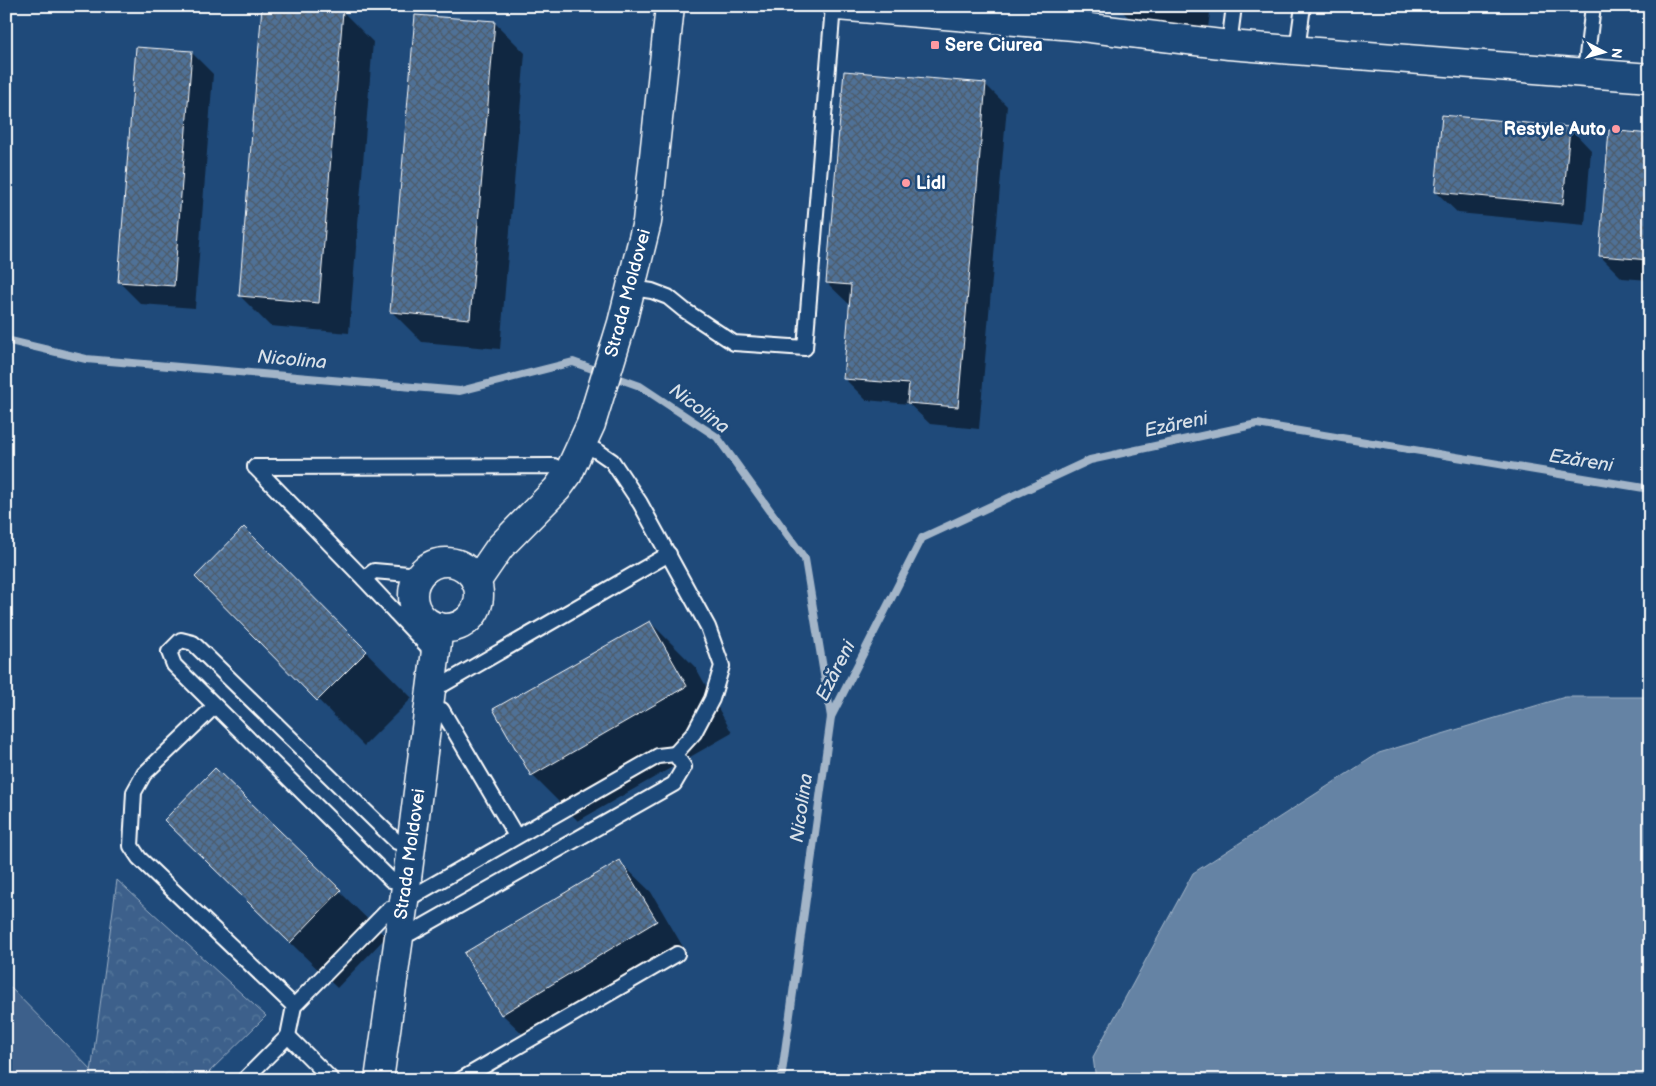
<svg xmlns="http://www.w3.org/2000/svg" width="1656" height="1086" font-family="'Balsamiq Sans',sans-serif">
	<defs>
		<pattern id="park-crowns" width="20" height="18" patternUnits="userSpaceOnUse" patternTransform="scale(1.25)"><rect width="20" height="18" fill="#3c618b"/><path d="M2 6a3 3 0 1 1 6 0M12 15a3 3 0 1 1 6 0" fill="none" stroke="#59799c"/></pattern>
		<pattern id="building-cross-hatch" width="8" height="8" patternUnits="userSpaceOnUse" patternTransform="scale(1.25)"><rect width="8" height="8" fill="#507197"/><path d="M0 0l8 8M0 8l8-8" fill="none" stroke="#4e5b6a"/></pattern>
	</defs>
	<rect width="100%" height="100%" fill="#1f4a7a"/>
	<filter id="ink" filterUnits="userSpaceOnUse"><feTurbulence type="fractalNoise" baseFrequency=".02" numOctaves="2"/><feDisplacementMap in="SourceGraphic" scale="10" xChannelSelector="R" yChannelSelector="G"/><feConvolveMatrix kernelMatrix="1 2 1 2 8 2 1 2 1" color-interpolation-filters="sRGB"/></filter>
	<g filter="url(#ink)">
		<path fill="#3c618b" stroke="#9eb0c5" d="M 6,983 L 101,1080 L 6,1080 Z"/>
		<path fill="url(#park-crowns)" stroke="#9eb0c5" d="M 117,880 L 266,1016 L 201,1080 L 90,1080 Z"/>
		<path fill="#6583a4" stroke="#a3b5c8" d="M 1565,697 L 1650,697 L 1650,1080 L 1096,1080 L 1093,1057 L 1193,873 L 1379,753 Z"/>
		<g fill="#0007">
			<path d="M 1001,6 L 1076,6 L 1075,19 Z"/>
			<path d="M 1117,6 L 1211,6 L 1207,35 L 1137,26 Z"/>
			<path d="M 343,12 L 373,42 L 349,333 L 270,326 L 240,296 Z"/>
			<path d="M 495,23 L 525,53 L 500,349 L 422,342 L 392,312 Z"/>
			<path d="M 191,52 L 213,74 L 195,308 L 141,304 L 119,282 Z"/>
			<path d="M 985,84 L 1007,106 L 979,429 L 930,424 L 909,404 L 866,400 L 844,378 L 850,305 L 827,283 Z"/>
			<path d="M 1570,128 L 1591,150 L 1585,225 L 1458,213 L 1436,192 Z"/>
			<path d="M 1650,135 L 1650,280 L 1622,278 L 1600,256 Z"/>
			<path d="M 290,575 L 412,698 L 364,746 L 196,577 Z"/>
			<path d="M 650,622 L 696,668 L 732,733 L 578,821 L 532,775 Z"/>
			<path d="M 215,770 L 386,937 L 337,988 L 212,866 Z"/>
			<path d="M 620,862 L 651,892 L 686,952 L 533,1044 L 502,1014 Z"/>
		</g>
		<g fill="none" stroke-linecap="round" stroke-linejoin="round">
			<g stroke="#a3b5c8" stroke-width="8">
				<path d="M 6,340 L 86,359 L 460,391 L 573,362 L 640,386 L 717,437 L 805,559 L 831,717 L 781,1080"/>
				<path d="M 831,717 L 922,538 L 1090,460 L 1257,424 L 1650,489"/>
			</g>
		</g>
		<g fill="url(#building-cross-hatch)" stroke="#fff">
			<path d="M 262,6 L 292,6 L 343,11 L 319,303 L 239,296 Z"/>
			<path d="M 415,15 L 495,21 L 470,319 L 390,312 Z"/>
			<path d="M 136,47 L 192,51 L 174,286 L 118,282 Z"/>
			<path d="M 844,71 L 986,83 L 958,407 L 907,403 L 909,384 L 843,379 L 851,285 L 826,283 Z"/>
			<path d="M 1442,115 L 1570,127 L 1563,204 L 1435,192 Z"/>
			<path d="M 1609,130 L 1650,134 L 1650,260 L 1599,256 Z"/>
			<path d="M 244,527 L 367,651 L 317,701 L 195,577 Z"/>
			<path d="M 650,621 L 687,686 L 531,776 L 493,709 Z"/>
			<path d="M 215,768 L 341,890 L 290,943 L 164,820 Z"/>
			<path d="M 620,860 L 657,921 L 501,1015 L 464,953 Z"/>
		</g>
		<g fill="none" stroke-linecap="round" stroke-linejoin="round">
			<g stroke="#fff" stroke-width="18">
				<g id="lane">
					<path d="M 1074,26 L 1076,6"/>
					<path d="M 1229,45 L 1234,6"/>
					<path d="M 1297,50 L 1303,6"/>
					<path d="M 1585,72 L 1593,6"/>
					<path d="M 632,288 L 652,291 L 668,297 L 684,310 L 734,343 L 805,348 L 833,6"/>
					<path d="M 583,444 L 599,452 L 612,461 L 640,503 L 708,627 L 722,666 L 712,699 L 694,733 L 675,754"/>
					<path d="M 255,467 L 554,466 L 568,474"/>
					<path d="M 255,467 L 364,579 L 428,647 L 430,657"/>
					<path d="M 364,579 L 374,571 L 420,575"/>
					<path d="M 395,612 L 422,618"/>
					<path d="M 433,683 L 444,684 L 669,554"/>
					<path d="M 215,706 L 144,774 L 134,792 L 131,846 L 139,858 L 294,1006"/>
					<path d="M 429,708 L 442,710 L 516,836"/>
					<path d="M 406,882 L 391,880 L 174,665 L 169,652 L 181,640 L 193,643 L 397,842 L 411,845"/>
					<path d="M 399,931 L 411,933 L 674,784 L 684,767 L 675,754 L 658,756 L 415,895 L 405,894"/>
					<path d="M 288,1036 L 294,1006 L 389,909 L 402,910"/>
					<path d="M 244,1080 L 288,1036 L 332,1080"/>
					<path d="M 460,1080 L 677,954"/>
				</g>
			</g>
			<g stroke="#fff" stroke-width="31">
				<g id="street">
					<circle cx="446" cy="595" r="33"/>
					<path d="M 476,582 L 500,547 L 557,489 L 568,474 L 591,424 L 622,323 L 647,222 L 670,6"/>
					<path d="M 379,1080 L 405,894 L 439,627"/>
				</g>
			</g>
			<g stroke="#fff" stroke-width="31">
				<path id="secondary" d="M 837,6 L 1074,26 L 1229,45 L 1650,78"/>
			</g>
			<use href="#lane" stroke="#1f4a7a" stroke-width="14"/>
			<use href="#street" stroke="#1f4a7a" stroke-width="28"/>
			<use href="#secondary" stroke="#1f4a7a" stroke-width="28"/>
		</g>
	</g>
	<g fill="#ff9aa2" stroke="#1f4a7a" stroke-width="2">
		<rect x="930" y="40" width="10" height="10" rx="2.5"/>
		<circle cx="1616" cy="129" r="5"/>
		<circle cx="906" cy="183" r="5"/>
	</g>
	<g text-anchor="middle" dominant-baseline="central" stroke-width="5" stroke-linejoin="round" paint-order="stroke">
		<g font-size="18" font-weight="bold" fill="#fff" stroke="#1f4a7a" text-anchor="start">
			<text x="945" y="45">Sere Ciurea</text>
			<text x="1606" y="129" text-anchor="end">Restyle Auto</text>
			<text x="916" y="183">Lidl</text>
		</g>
		<g font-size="18" fill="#fff" stroke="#1f4a7a">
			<text transform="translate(628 293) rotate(-75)">Strada Moldovei</text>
			<text transform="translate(410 854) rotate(-82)">Strada Moldovei</text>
		</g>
		<g font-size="19" font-style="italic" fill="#d8e0e8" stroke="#1f4a7a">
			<text transform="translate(292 360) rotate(5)">Nicolina</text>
			<text transform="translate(699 409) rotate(37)">Nicolina</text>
			<text transform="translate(1176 425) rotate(-12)">Ezăreni</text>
			<text transform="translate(1581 461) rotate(9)">Ezăreni</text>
			<text transform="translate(836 671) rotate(-63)">Ezăreni</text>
			<text transform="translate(802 808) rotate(-82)">Nicolina</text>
		</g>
	</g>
	<rect width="1656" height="1086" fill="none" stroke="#1f4a7a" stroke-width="25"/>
	<rect x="12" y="12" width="1631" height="1061" fill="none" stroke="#fff" stroke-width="2" filter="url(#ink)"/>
	<g transform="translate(1604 52) rotate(96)" stroke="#1f4a7a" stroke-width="4" paint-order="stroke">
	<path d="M0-4L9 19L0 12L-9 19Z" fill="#ffffff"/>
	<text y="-8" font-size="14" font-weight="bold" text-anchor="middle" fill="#ffffff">N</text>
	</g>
</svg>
